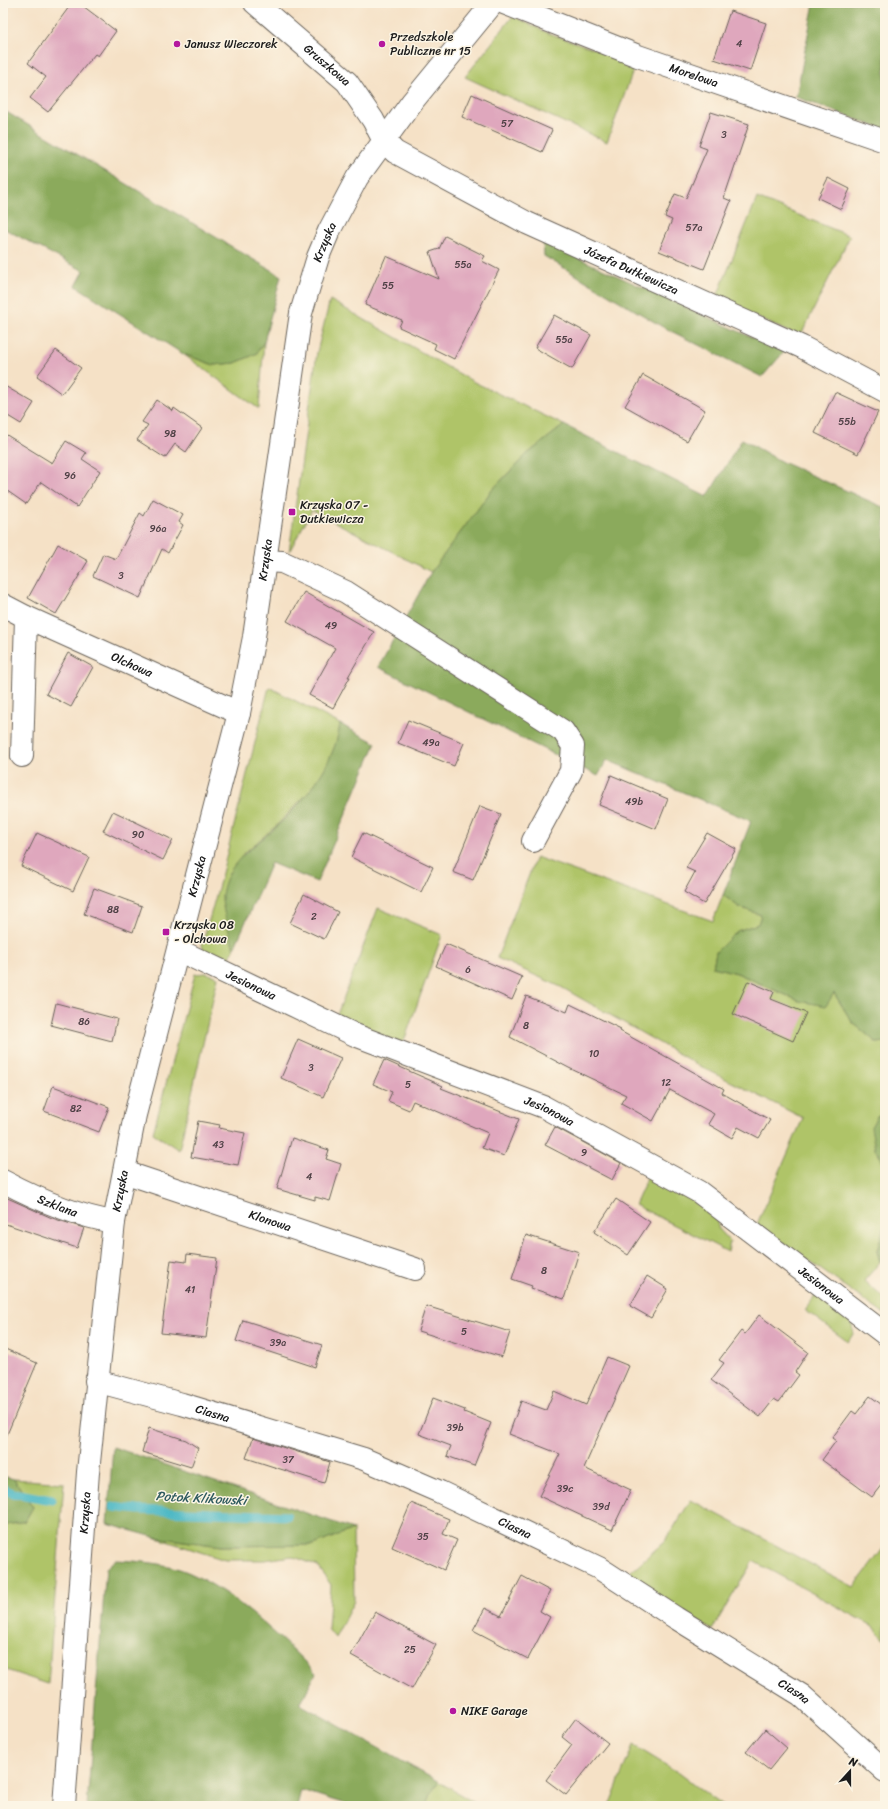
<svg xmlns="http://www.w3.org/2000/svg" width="888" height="1809" font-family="Sriracha,sans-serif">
	<rect width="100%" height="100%" fill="#fcf5e5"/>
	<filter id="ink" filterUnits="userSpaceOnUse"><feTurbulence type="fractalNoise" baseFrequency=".025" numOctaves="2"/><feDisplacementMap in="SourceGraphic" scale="8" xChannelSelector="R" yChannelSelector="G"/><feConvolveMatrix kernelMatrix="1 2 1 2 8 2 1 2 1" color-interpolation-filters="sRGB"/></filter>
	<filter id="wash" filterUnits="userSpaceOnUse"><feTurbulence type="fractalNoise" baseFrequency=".012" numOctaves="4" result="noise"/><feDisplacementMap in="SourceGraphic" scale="16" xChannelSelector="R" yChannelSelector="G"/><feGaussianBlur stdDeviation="0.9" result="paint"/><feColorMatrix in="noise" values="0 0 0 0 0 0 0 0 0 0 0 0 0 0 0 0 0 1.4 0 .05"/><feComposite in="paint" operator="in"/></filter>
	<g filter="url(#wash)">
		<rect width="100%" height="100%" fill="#f5e1c6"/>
		<g fill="#afc468" stroke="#667042">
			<path d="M 513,16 L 548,33 L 636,63 L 607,142 L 465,77 Z"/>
			<path d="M 757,198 L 850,236 L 800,337 L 716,299 Z"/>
			<path d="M 330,300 L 474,382 L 564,425 L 526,455 L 492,490 L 431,572 L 312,510 L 289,552 L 317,352 Z"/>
			<path d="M 264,342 L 259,409 L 183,354 L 214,365 L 235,363 L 256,354 Z"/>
			<path d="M 269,687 L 340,724 L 338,738 L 328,764 L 310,791 L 275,827 L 243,854 L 222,897 L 234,949 L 227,964 L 205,953 L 202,945 L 220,881 Z"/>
			<path d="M 536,857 L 713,921 L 723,895 L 739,907 L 761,915 L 758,924 L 737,931 L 716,952 L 713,967 L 737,973 L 799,1001 L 834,993 L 852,1022 L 877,1043 L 885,1042 L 885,1116 L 877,1116 L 875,1149 L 885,1164 L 885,1223 L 877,1251 L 880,1262 L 864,1281 L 885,1299 L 885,1315 L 757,1224 L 803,1118 L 698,1065 L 561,987 L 497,958 Z"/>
			<path d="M 378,908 L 442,935 L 403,1044 L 335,1020 Z"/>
			<path d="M 206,973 L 218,977 L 179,1150 L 153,1133 L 195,974 Z"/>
			<path d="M 650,1172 L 715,1214 L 719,1230 L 730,1242 L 728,1252 L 635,1205 Z"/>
			<path d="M 816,1295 L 852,1323 L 853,1334 L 848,1342 L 805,1310 Z"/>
			<path d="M 14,1479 L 64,1483 L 48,1684 L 3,1669 L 3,1526 L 25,1521 L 33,1507 Z"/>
			<path d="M 691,1500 L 854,1587 L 885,1546 L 885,1640 L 873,1626 L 753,1561 L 712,1630 L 651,1592 L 629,1573 L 666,1540 Z"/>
			<path d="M 353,1529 L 354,1601 L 335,1638 L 328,1629 L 331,1585 L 318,1566 L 292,1556 L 265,1560 L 225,1560 L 154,1537 L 221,1546 L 314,1545 Z"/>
			<path d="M 633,1745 L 679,1773 L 723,1806 L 608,1806 L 611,1801 Z"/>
			<path d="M 439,1782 L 480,1806 L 426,1806 L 430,1794 Z"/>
		</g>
		<g fill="#8baa5c" stroke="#54633c">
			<path d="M 814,3 L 885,3 L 885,130 L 796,97 Z"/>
			<path d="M 3,110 L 281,276 L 264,342 L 256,354 L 235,363 L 214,365 L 183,354 L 76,286 L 84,271 L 3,228 Z"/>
			<path d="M 543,242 L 784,352 L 762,377 L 661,326 L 544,256 Z"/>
			<path d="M 564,425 L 707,497 L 742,439 L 782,462 L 885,508 L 885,1042 L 877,1043 L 852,1022 L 834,993 L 826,1006 L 799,1001 L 737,973 L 713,967 L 716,952 L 737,931 L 758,924 L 761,915 L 739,907 L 723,895 L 751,821 L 607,760 L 598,776 L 378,667 L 431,572 L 492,490 L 526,455 Z"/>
			<path d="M 340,724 L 376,743 L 317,882 L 271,863 L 234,949 C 231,937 221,907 222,895 C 227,861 252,849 275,828 C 305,800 334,766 340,724 Z"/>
			<path d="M 877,1116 L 885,1116 L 885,1164 L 875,1149 L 871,1127 Z"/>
			<path d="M 885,1223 L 885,1256 L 880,1262 L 877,1251 Z"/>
			<path d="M 113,1447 L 353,1529 L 314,1545 L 221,1546 L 154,1537 L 107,1524 Z"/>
			<path d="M 3,1476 L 14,1479 L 33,1507 L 25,1521 L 3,1526 Z"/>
			<path d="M 115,1560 C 138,1561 168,1563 190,1573 C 236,1594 280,1637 316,1673 L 300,1704 L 439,1782 L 430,1794 L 426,1806 L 353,1806 L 301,1790 L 297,1806 L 87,1806 L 106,1568 Z"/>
		</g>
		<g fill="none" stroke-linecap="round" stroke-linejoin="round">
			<g stroke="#49b7c4" stroke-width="9">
				<path d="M 3,1489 L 13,1493 L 52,1500"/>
				<path d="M 113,1507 L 138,1510 L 287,1516"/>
			</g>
		</g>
		<g id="blocks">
			<g fill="#dfa7bd">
				<path d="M 72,3 L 79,3 L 116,31 L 98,56 L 95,54 L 48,112 L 30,98 L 46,77 L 28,63 Z"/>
				<path d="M 730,11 L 766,23 L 750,71 L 714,59 Z"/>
				<path d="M 472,94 L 552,130 L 542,152 L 462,117 Z"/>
				<path d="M 711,112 L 749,124 L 724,198 L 731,201 L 704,269 L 659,251 L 672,220 L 665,217 L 675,194 L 686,198 L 707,149 L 699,146 Z"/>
				<path d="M 828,178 L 850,189 L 841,209 L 818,198 Z"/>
				<path d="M 445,236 L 485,256 L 482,261 L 499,270 L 454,359 L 434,349 L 436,344 L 399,327 L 402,320 L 365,305 L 386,256 L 439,279 L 430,252 L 439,249 Z"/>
				<path d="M 554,315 L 591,335 L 572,369 L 535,348 Z"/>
				<path d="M 56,350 L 81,368 L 62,394 L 37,376 Z"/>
				<path d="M 643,375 L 705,410 L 687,441 L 625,406 Z"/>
				<path d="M 3,385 L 34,403 L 21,424 L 3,413 Z"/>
				<path d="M 835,392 L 878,412 L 858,454 L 815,433 Z"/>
				<path d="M 157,400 L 173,411 L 174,408 L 202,428 L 186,452 L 175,444 L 165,458 L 137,440 L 148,425 L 142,422 Z"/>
				<path d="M 5,434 L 52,463 L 66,441 L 86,453 L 82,459 L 100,471 L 77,507 L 41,482 L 26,504 L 3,488 L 3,437 Z"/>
				<path d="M 153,499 L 183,515 L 179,522 L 183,525 L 168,553 L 162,549 L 140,598 L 93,576 L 103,554 L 116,559 L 140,513 L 144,516 Z"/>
				<path d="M 58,544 L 88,561 L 56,614 L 28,598 Z"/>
				<path d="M 304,592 L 374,632 L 348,677 L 350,677 L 333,708 L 309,695 L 335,648 L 287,621 Z"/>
				<path d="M 68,653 L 93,667 L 71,707 L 46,694 Z"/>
				<path d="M 408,720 L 464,743 L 454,766 L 398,743 Z"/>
				<path d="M 611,775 L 668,799 L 656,829 L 599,805 Z"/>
				<path d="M 480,806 L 501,814 L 473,880 L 453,872 Z"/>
				<path d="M 113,811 L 173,840 L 163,860 L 103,831 Z"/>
				<path d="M 37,833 L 89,857 L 73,891 L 21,866 Z"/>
				<path d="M 363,833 L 433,867 L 421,892 L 351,857 Z"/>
				<path d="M 707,833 L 736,849 L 704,904 L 684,892 L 695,872 L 686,868 Z"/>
				<path d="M 94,888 L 142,906 L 133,932 L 84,914 Z"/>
				<path d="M 304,894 L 338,912 L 324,939 L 290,923 Z"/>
				<path d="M 446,944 L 522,977 L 512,1000 L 436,966 Z"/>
				<path d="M 748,981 L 774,992 L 771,999 L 806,1013 L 793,1041 L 733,1014 Z"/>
				<path d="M 526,996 L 567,1012 L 570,1004 L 621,1029 L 620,1031 L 724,1089 L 722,1093 L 770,1120 L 759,1138 L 738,1127 L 732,1138 L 708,1124 L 714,1114 L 670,1090 L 653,1121 L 621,1103 L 626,1095 L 569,1068 L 510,1037 Z"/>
				<path d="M 56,1003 L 117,1019 L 112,1041 L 51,1025 Z"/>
				<path d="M 298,1039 L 341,1058 L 323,1097 L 281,1078 Z"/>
				<path d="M 384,1060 L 443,1086 L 441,1088 L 519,1119 L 504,1156 L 482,1148 L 488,1133 L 413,1101 L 409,1110 L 388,1101 L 392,1092 L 373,1084 Z"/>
				<path d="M 53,1086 L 109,1107 L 99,1132 L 44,1111 Z"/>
				<path d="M 198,1121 L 220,1125 L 219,1128 L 245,1133 L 238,1165 L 191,1157 Z"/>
				<path d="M 555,1127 L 621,1163 L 612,1180 L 545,1145 Z"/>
				<path d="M 292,1138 L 329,1150 L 326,1159 L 341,1164 L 330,1201 L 315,1197 L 315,1200 L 277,1189 Z"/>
				<path d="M 3,1196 L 52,1218 L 84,1228 L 77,1248 L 3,1223 Z"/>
				<path d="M 616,1199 L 650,1222 L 628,1255 L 594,1232 Z"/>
				<path d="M 526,1235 L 579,1252 L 564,1299 L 531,1288 L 532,1286 L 512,1279 Z"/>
				<path d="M 187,1254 L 217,1258 L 206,1338 L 161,1333 L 171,1260 L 186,1262 Z"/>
				<path d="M 647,1276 L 668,1289 L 651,1318 L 630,1306 Z"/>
				<path d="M 426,1306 L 510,1332 L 502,1357 L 418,1331 Z"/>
				<path d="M 759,1315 L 808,1352 L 795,1372 L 799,1375 L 779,1402 L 774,1399 L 760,1417 L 711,1380 L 724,1363 L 719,1360 L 741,1331 L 745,1334 Z"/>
				<path d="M 243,1320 L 322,1345 L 315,1367 L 236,1341 Z"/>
				<path d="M 3,1348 L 37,1363 L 3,1444 Z"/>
				<path d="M 607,1357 L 629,1366 L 584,1468 L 631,1490 L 612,1530 L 539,1496 L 560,1454 L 509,1434 L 521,1401 L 546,1410 L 554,1391 L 586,1405 Z"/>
				<path d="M 870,1396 L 885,1407 L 885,1480 L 872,1497 L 822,1460 L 836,1441 L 832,1438 L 852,1411 L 856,1414 Z"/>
				<path d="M 433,1398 L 465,1410 L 464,1412 L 491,1423 L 474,1466 L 447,1456 L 451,1446 L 419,1434 Z"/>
				<path d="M 149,1428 L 186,1440 L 198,1448 L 191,1467 L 142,1452 Z"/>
				<path d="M 253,1438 L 330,1462 L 324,1483 L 246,1458 Z"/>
				<path d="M 411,1503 L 449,1519 L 443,1534 L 457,1540 L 444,1570 L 392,1547 Z"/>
				<path d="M 522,1576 L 550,1591 L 540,1611 L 550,1617 L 528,1659 L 473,1630 L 485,1608 L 501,1616 Z"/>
				<path d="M 375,1612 L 436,1645 L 412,1689 L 351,1655 Z"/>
				<path d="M 576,1718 L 608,1743 L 566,1795 L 546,1780 L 572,1745 L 562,1737 Z"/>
				<path d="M 765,1729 L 787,1748 L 769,1770 L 746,1752 Z"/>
			</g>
		</g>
	</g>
	<g filter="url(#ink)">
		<use href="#blocks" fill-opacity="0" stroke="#686158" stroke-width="1"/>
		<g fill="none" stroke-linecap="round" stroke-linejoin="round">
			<g stroke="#686158" stroke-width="24">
				<g id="minor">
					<path id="s1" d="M 255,3 L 347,82 L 373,120 L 384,141 L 395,152 L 527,223 L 802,347 L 885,391"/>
					<path id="s2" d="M 504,3 L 638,56 L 885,141"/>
					<path d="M 265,561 L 282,562 L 346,592 L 563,731 L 573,746 L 571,771 L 533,841"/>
					<path id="s3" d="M 3,605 L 26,617 L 239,713"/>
					<path d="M 22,756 L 26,617"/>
					<path id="s4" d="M 178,950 L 355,1035 L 544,1107 L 699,1192 L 885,1334"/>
					<path id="s5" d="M 124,1172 L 415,1269"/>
					<path id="s6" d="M 3,1181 C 37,1199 76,1216 114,1222"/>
					<path id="s7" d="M 96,1381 L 182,1404 L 364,1459 L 440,1492 L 599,1568 L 676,1618 L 801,1695 L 885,1771"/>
					<path id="s8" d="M 64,1806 L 88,1472 L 114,1222 L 135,1115 L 239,713 L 254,637 L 301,313 L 318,257 L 329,231 L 357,178 L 412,102 L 493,3"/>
				</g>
			</g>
			<use href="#minor" stroke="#fff" stroke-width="22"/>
		</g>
	</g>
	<g fill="#b5179e" stroke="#fcf5e5" stroke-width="1.5">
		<circle cx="177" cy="44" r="4"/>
		<circle cx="382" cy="44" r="4"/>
		<rect x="288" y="508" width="8" height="8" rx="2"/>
		<rect x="162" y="928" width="8" height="8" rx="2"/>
		<circle cx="453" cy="1711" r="4"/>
	</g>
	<g text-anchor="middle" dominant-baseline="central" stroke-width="3" stroke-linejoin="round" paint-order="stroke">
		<g font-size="10" fill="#4d3f44">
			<text x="739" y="44">4</text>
			<text x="507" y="124">57</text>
			<text x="724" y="135">3</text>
			<text x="694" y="228">57a</text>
			<text x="463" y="265">55a</text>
			<text x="388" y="286">55</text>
			<text x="564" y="340">55a</text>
			<text x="847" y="422">55b</text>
			<text x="170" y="434">98</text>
			<text x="70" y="476">96</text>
			<text x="158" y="529">96a</text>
			<text x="121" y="576">3</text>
			<text x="331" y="626">49</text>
			<text x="431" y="743">49a</text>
			<text x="634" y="802">49b</text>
			<text x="138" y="835">90</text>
			<text x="113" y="910">88</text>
			<text x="314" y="917">2</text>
			<text x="468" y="970">6</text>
			<text x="84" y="1022">86</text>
			<text x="526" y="1026">8</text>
			<text x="594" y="1054">10</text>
			<text x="311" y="1068">3</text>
			<text x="666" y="1083">12</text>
			<text x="408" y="1085">5</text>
			<text x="76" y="1109">82</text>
			<text x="218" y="1145">43</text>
			<text x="584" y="1153">9</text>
			<text x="309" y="1177">4</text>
			<text x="544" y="1271">8</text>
			<text x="190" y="1290">41</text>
			<text x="464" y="1332">5</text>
			<text x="278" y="1343">39a</text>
			<text x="455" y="1428">39b</text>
			<text x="288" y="1460">37</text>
			<text x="565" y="1489">39c</text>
			<text x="601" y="1507">39d</text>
			<text x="423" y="1537">35</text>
			<text x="410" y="1650">25</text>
		</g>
		<g font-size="12" fill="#1c1c1c" stroke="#fcf5e5" text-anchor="start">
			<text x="390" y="37">Przedszkole<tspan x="390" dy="14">Publiczne nr 15</tspan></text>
			<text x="185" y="44">Janusz Wieczorek</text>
			<text x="300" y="505">Krzyska 07 -<tspan x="300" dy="14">Dutkiewicza</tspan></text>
			<text x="174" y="925">Krzyska 08<tspan x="174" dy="14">- Olchowa</tspan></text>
			<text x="461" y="1711">NIKE Garage</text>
		</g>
		<g font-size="12" fill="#1c1c1c" stroke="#fcf5e5">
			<text stroke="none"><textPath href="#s1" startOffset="95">Gruszkowa</textPath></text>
			<text stroke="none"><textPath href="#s2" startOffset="203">Morelowa</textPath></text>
			<text stroke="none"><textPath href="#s8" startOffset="1590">Krzyska</textPath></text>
			<text stroke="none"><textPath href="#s1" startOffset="471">Józefa Dutkiewicza</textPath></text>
			<text stroke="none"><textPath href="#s8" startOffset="1266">Krzyska</textPath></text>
			<text stroke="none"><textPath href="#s3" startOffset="142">Olchowa</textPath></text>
			<text stroke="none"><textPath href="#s8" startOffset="942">Krzyska</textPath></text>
			<text stroke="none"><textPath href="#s4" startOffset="81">Jesionowa</textPath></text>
			<text stroke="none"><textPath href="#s4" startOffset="405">Jesionowa</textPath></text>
			<text stroke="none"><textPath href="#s8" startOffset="618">Krzyska</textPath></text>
			<text stroke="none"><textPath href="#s6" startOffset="60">Szklana</textPath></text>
			<text stroke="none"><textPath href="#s5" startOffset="154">Klonowa</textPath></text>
			<text stroke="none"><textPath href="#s4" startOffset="729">Jesionowa</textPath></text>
			<text stroke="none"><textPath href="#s7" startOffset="121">Ciasna</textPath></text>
			<text stroke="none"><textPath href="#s8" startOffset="294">Krzyska</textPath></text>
			<text stroke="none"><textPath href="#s7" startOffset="445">Ciasna</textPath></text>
			<text stroke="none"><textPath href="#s7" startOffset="769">Ciasna</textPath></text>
		</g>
		<g font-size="13" font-style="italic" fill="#2e5a5f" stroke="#fcf5e5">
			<text transform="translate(201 1498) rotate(3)">Potok Klikowski</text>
		</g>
	</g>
	<rect width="888" height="1809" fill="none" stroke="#fcf5e5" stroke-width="16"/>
	<g transform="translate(850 1771) rotate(21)" stroke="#fcf5e5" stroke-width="3" paint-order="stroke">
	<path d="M0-3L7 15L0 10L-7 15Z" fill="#1c1c1c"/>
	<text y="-6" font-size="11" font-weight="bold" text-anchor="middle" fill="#1c1c1c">N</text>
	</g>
</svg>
